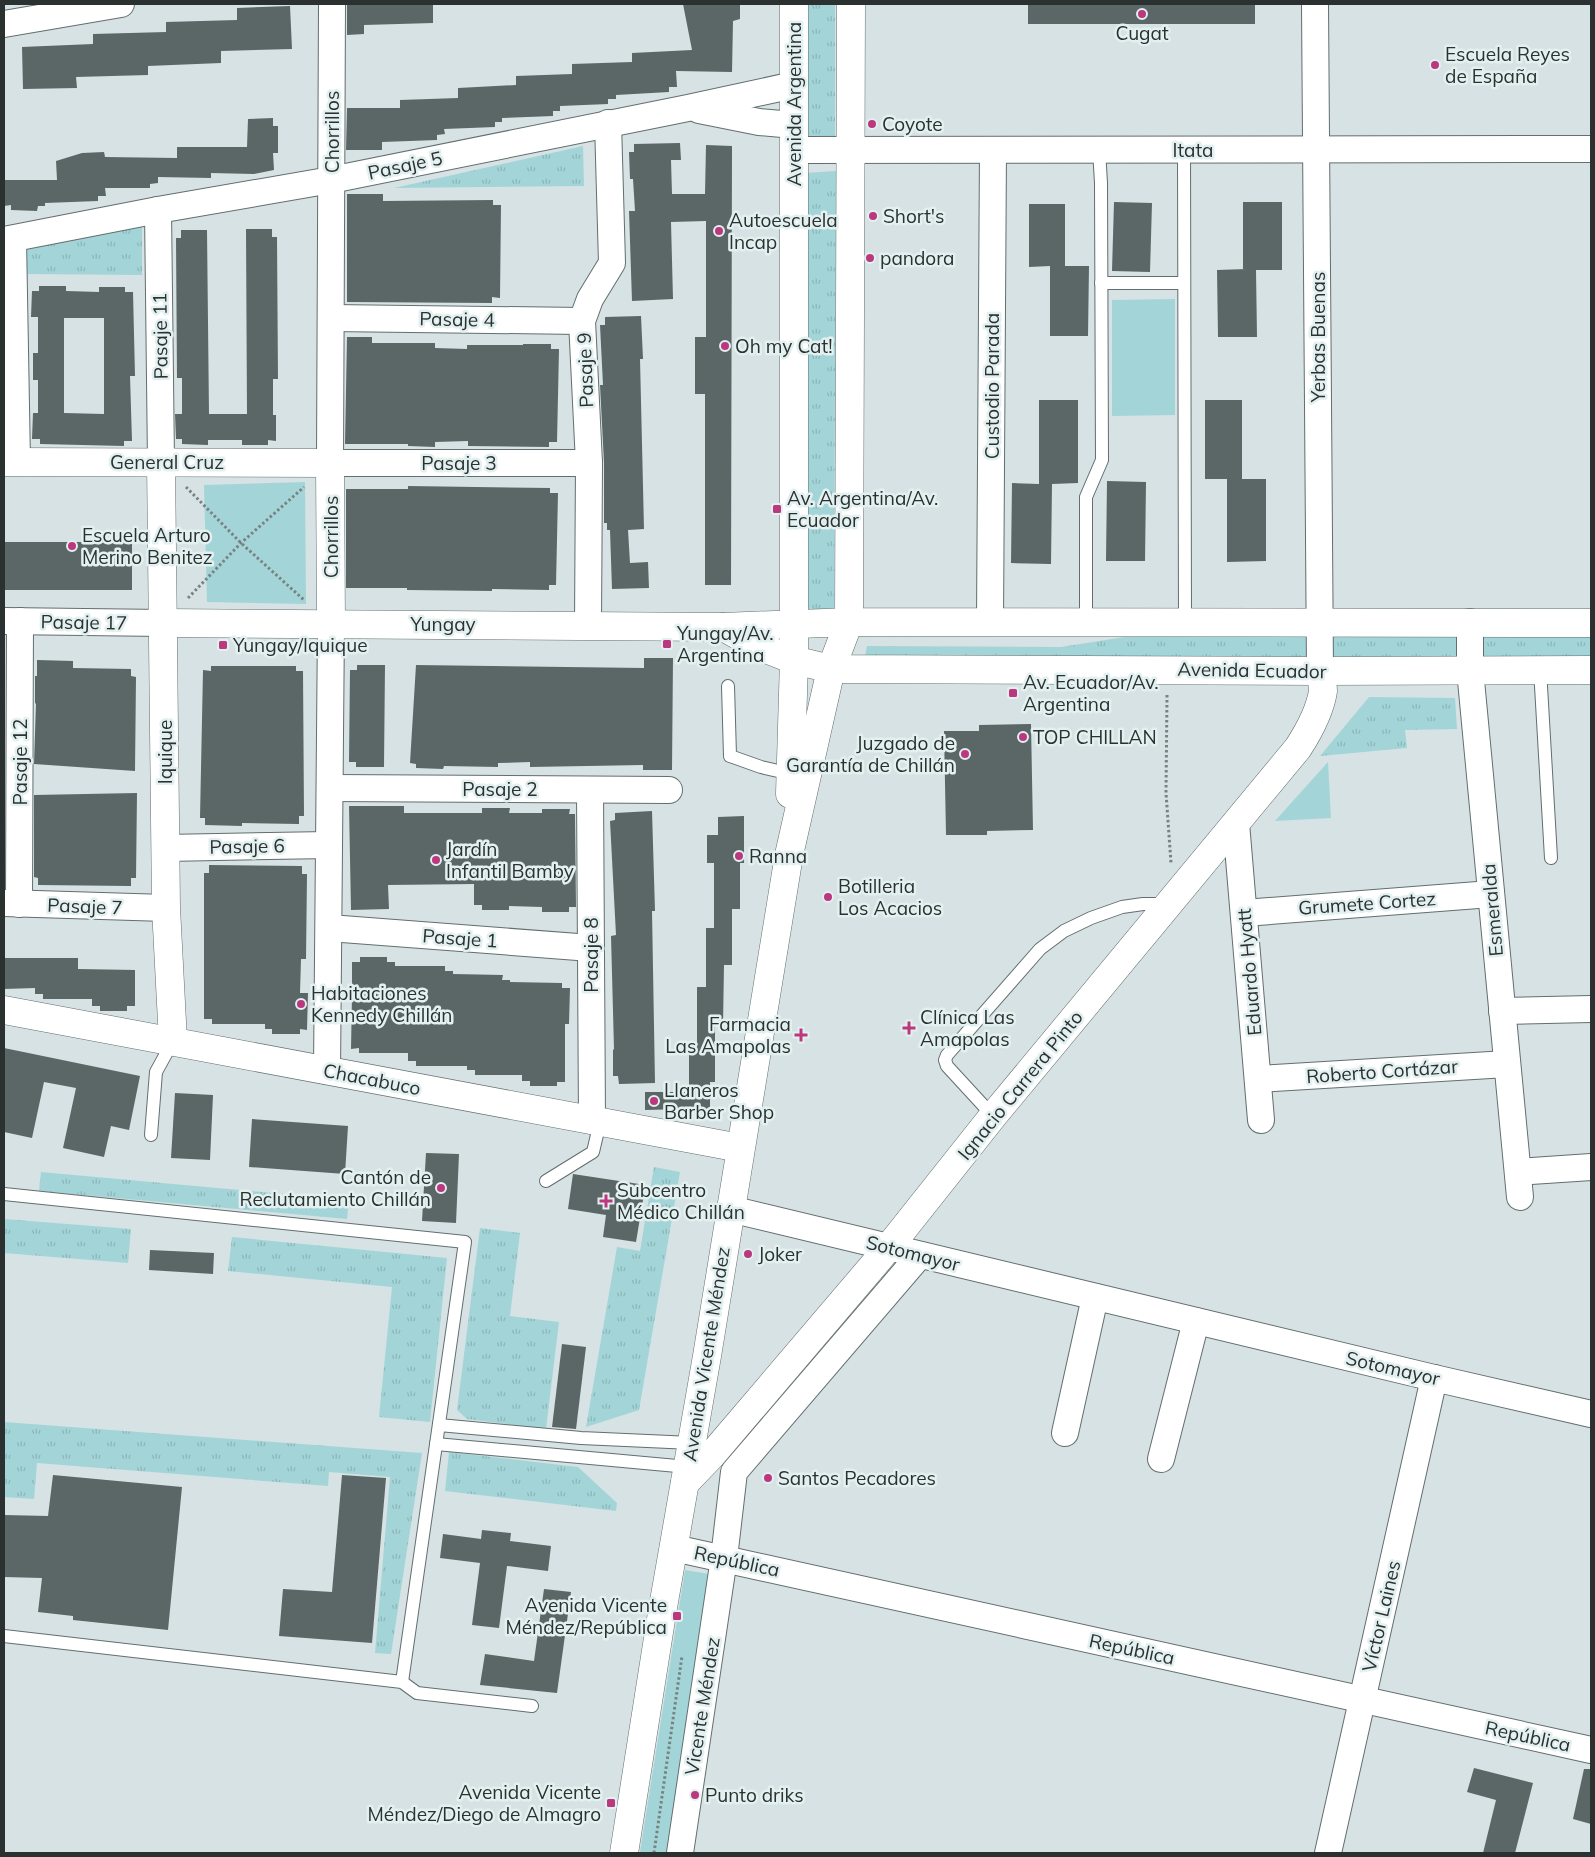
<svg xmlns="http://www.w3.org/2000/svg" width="1595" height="1857" font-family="Mulish,sans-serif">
	<defs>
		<pattern id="grass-tufts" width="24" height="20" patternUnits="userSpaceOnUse" patternTransform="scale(1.25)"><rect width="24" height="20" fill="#a3d5d8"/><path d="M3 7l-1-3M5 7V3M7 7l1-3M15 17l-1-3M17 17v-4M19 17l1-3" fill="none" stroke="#8cb7ba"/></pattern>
	</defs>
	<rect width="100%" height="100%" fill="#d6e2e3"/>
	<g fill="url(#grass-tufts)">
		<path d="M 802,4 L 835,4 L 835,146 L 801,144 Z"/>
		<path d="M 583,146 L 584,186 L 394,188 Z"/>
		<path d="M 836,171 L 834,611 L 805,611 L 803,173 Z"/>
		<path d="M 142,223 L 142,275 L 27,274 L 24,245 Z"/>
		<path d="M 1591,635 L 1591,667 L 1479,668 L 1479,637 Z"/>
		<path d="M 1131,636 L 1459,636 L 1456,660 L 864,661 L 867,646 L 1061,647 Z"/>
		<path d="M 1369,697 L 1455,698 L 1457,729 L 1405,730 L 1407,748 L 1320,756 Z"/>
		<path d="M 654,1167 L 680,1172 L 639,1410 L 586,1427 L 617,1247 L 640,1251 Z"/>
		<path d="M 41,1172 L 349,1200 L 347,1219 L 39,1191 Z"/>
		<path d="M 4,1219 L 131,1229 L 128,1263 L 4,1253 Z"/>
		<path d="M 480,1228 L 520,1233 L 510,1316 L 559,1322 L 546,1429 L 467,1419 L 457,1410 Z"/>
		<path d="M 232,1237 L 447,1258 L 430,1422 L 379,1417 L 392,1287 L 228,1271 Z"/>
		<path d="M 4,1422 L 422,1453 L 391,1654 L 375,1653 L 390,1477 L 329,1472 L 328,1486 L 37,1463 L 34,1499 L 4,1497 Z"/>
		<path d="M 449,1452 L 578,1467 L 617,1503 L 616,1511 L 445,1491 Z"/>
	</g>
	<g fill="#a3d5d8">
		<path d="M 1175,299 L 1175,415 L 1112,416 L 1112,300 Z"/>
		<path d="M 305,482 L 306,604 L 207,602 L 204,485 Z"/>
		<path d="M 1328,762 L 1331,818 L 1275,821 Z"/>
		<path d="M 685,1570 L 715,1575 L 670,1853 L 640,1852 Z"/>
	</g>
	<g fill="#5b6667" fill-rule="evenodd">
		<path d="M 347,4 L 433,4 L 433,23 L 364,25 L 364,34 L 347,35 Z"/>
		<path d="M 683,4 L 740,4 L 740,19 L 733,21 L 732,72 L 676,71 L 677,87 L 669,87 L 669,92 L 616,95 L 616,99 L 608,99 L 608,104 L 560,106 L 560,111 L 553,111 L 553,116 L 502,118 L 502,122 L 495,122 L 495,127 L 444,129 L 445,134 L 437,135 L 437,140 L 382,142 L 382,150 L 346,150 L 347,108 L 400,108 L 400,100 L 458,98 L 458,88 L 516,85 L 516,76 L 572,74 L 572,64 L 632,62 L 632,53 L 692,50 Z"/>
		<rect x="1028" y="4" width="227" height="20"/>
		<path d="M 290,6 L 292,49 L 221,51 L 221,63 L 148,66 L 148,75 L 76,77 L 77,88 L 23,89 L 22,47 L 93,44 L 93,34 L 166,32 L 166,22 L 237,20 L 237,8 Z"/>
		<path d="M 273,118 L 273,126 L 278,126 L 278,153 L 273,153 L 274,170 L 254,174 L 211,173 L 211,178 L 158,177 L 158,183 L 150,184 L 150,188 L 105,188 L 106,196 L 98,196 L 98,201 L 45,203 L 45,206 L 38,206 L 37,211 L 11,210 L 11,205 L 4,206 L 4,180 L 57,180 L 56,161 L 82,153 L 104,152 L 105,157 L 177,158 L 177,147 L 247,147 L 248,119 Z"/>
		<path d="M 680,143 L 681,160 L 671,160 L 672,194 L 705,194 L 706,145 L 732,146 L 731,585 L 705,585 L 705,394 L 695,394 L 695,337 L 706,337 L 706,221 L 671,222 L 673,299 L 632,301 L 629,211 L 635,211 L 633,179 L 630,179 L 629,152 L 634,152 L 634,144 Z"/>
		<path d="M 347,194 L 383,194 L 383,201 L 493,200 L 493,205 L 501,205 L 500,298 L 492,297 L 492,303 L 347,302 Z"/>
		<path d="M 1114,202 L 1152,203 L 1150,272 L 1112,271 Z"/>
		<path d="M 1243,202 L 1282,202 L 1282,270 L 1256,270 L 1257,337 L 1218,337 L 1217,270 L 1247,269 L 1243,269 Z"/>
		<path d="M 1029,204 L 1065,204 L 1065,266 L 1062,266 L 1089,266 L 1088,336 L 1050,336 L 1050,266 L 1029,267 Z"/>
		<path d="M 246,229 L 272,229 L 272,237 L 277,237 L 278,379 L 273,379 L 273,415 L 276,415 L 276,441 L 268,440 L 268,445 L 242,445 L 242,440 L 208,440 L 208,445 L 182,444 L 182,439 L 176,439 L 175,414 L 182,414 L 182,378 L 177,378 L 176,238 L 181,238 L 181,230 L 207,230 L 209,414 L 247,414 Z"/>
		<path d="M 39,286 L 66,286 L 66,291 L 99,292 L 99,287 L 125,287 L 125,292 L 133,292 L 135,376 L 130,376 L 132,441 L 124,441 L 124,446 L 40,444 L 40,439 L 32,439 L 33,413 L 38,413 L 38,380 L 33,380 L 33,353 L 38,353 L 38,317 L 31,317 L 32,291 L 39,291 ZM 64,318 L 104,318 L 104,414 L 64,413 Z"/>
		<path d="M 641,316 L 643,359 L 640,359 L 644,529 L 628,530 L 630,563 L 648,562 L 649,588 L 612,589 L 610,530 L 607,530 L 607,523 L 604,523 L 604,463 L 600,385 L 603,385 L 600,325 L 605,325 L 605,317 Z"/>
		<path d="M 347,337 L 372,337 L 372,343 L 435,343 L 435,348 L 467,349 L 467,345 L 523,345 L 523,344 L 551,344 L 551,349 L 559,349 L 557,442 L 549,442 L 549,447 L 468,446 L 468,441 L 435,442 L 435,447 L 408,446 L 408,444 L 345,444 Z"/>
		<path d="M 1039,400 L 1078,400 L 1078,483 L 1052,484 L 1051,564 L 1011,563 L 1012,483 L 1039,484 Z"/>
		<rect x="1205" y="400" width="37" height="79"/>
		<path d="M 1227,479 L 1266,479 L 1266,561 L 1227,562 Z"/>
		<path d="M 1107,481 L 1146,482 L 1145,561 L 1106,561 Z"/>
		<path d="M 408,486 L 550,488 L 550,493 L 558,493 L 556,585 L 549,585 L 549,590 L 492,589 L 492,591 L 407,590 L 407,588 L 346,588 L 346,489 L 408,489 Z"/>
		<rect x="4" y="542" width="128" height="48"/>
		<path d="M 644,658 L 673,658 L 672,770 L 643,770 L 643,765 L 530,767 L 530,762 L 498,763 L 498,767 L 444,766 L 443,769 L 416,768 L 416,764 L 410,763 L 416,665 L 644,668 Z"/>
		<path d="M 37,660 L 73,661 L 73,668 L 131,669 L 131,676 L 136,677 L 135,771 L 34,764 L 36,703 L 35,704 L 35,676 L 37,676 Z"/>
		<path d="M 357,665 L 385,665 L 384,767 L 356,767 L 356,762 L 349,762 L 350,670 L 357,670 Z"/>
		<path d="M 211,666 L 296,666 L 296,671 L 303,671 L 304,816 L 299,816 L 299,824 L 242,823 L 242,826 L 205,825 L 205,818 L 200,818 L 203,670 L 211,671 Z"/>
		<path d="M 1031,724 L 1033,830 L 987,831 L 987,835 L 946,835 L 944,731 L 979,731 L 979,725 Z"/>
		<path d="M 137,793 L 136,878 L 131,878 L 131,886 L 38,885 L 38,878 L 34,877 L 34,795 Z"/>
		<path d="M 349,806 L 404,806 L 404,813 L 482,813 L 482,808 L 510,808 L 509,813 L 542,813 L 542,809 L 570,809 L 569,814 L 575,814 L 576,907 L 569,907 L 569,912 L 542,912 L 542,907 L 509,906 L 509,910 L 482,910 L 482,905 L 474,905 L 474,884 L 388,885 L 389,909 L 351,910 Z"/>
		<path d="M 652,811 L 655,911 L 652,911 L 655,1083 L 619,1084 L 618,1076 L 613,1076 L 613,1050 L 614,1049 L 611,936 L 616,935 L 610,821 L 615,820 L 615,813 Z"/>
		<path d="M 744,816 L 744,863 L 740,863 L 740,909 L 732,909 L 732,965 L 724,965 L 723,1025 L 715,1025 L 715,1082 L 710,1082 L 710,1113 L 684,1113 L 684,1109 L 645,1110 L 645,1092 L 689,1092 L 689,1044 L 697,1044 L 697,987 L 706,987 L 706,928 L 714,928 L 714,863 L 707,863 L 707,835 L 718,835 L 718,817 Z"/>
		<path d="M 209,865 L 302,866 L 302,874 L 307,874 L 306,959 L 301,959 L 300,993 L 308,993 L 307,1030 L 300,1029 L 300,1034 L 272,1034 L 272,1029 L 265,1029 L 265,1024 L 212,1024 L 212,1019 L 204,1019 L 204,873 L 209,873 Z"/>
		<path d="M 360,957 L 387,957 L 387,962 L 395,962 L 395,966 L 445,966 L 445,971 L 453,971 L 453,974 L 503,975 L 502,980 L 510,980 L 510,982 L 562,983 L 562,988 L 570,988 L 569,1024 L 565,1024 L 565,1082 L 557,1082 L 557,1086 L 530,1086 L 530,1081 L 522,1081 L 522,1075 L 475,1075 L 475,1070 L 467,1070 L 467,1066 L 416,1066 L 416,1061 L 408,1061 L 408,1053 L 359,1053 L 359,1048 L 351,1049 L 352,996 L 352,962 L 360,962 Z"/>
		<path d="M 4,958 L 78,958 L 78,969 L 135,970 L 135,1006 L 127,1006 L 127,1011 L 100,1011 L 100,1006 L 92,1006 L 92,999 L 43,999 L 43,994 L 35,994 L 35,988 L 4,989 Z"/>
		<path d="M 4,1048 L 140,1076 L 129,1130 L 111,1126 L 104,1157 L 63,1148 L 76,1088 L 44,1082 L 32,1138 L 4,1132 Z"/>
		<path d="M 175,1093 L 213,1095 L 210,1160 L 171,1158 Z"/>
		<path d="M 252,1119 L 348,1126 L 345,1174 L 249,1167 Z"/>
		<path d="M 426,1153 L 459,1154 L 456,1223 L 422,1221 Z"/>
		<path d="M 573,1174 L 639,1184 L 644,1194 L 636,1242 L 603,1237 L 606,1215 L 568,1209 Z"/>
		<path d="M 150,1250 L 214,1253 L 213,1274 L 149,1270 Z"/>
		<path d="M 562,1344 L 586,1347 L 576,1429 L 552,1427 Z"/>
		<path d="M 53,1475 L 182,1487 L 168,1630 L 73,1620 L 73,1616 L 38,1612 L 42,1578 L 4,1577 L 4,1515 L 48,1516 Z"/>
		<path d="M 342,1475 L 386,1478 L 372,1643 L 279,1636 L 283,1589 L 332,1592 Z"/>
		<path d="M 482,1530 L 511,1533 L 510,1541 L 551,1546 L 548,1571 L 507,1566 L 499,1628 L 472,1625 L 480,1563 L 440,1558 L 443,1534 L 481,1539 Z"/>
		<path d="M 544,1589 L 571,1592 L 557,1693 L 480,1685 L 485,1654 L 534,1661 Z"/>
		<path d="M 1474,1768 L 1533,1783 L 1515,1853 L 1483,1853 L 1496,1800 L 1467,1792 Z"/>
		<path d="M 1584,1769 L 1591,1769 L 1591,1824 L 1573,1819 Z"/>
	</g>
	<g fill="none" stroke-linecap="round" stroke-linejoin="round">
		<g stroke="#636e6e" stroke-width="14">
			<g id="lane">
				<path d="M 1184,149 L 1185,622"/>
				<path d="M 1101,283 L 1184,283"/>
				<path d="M 1086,622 L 1086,497 L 1102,460 L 1101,183 L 1099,150"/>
				<path d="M 1540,669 L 1551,858"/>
				<path d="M 728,686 L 730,756 L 761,767 L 791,774"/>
				<path d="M 993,1116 L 947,1066 L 945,1060 L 947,1055 L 1040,949 L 1064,931 L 1091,918 L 1122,907 L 1143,904 L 1168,904"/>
				<path d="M 151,1135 L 156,1072 L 173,1041"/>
				<path d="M 546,1181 L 593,1152 L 600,1122"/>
				<path d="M 4,1194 L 465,1242 L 402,1682"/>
				<path d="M 439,1425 L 581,1438 L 692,1443"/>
				<path d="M 436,1444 L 688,1467"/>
				<path d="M 4,1636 L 402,1682 L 417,1693 L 532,1706"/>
			</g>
		</g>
		<g stroke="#636e6e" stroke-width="28">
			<g id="street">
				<path d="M 332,4 L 330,463 L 589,463"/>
				<path d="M 1315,4 L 1320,671"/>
				<path d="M 4,24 L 121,4"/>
				<path d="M 699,110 L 759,122 L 794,125"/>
				<path d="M 794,150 L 1591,149"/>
				<path d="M 158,210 L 161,462"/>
				<path d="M 13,239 L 17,462"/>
				<path d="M 4,240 L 158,210 L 331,180 L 688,108 L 794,85"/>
				<path d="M 331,318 L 582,321"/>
				<path d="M 4,621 L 164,623"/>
				<path d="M 990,622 L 993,150"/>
				<path d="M 1470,622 L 1470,670 L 1520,1197"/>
				<path d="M 588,625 L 589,463 L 582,321 L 590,299 L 612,263 L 608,123"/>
				<path d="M 330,788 L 669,790"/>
				<path d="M 590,790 L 592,1120"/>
				<path d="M 1236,823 L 1261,1120"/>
				<path d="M 165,848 L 329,845"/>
				<path d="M 4,903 L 166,908"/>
				<path d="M 19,904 L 20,621"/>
				<path d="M 1244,913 L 1491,894"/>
				<path d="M 329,928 L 591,948"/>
				<path d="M 1502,1011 L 1591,1009"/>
				<path d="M 327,1071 L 331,623"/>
				<path d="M 1258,1079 L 1507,1064"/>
				<path d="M 1518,1172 L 1591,1167"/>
				<path d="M 730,1209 L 1434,1378 L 1591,1414"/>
				<path d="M 1065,1433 L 1095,1297"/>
				<path d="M 1161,1459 L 1196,1321"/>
				<path d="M 674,1548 L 1591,1750"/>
				<path d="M 680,1853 L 724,1558 L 734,1472 L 920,1255"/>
				<path d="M 1328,1853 L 1434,1378"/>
			</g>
		</g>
		<g stroke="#636e6e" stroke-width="29">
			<g id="secondary">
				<path d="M 4,462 L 330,463 L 331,623"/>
				<path d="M 161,462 L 166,908 L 173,1041"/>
				<path d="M 164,623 L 723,627 L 849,622 L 831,669 L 789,855 L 707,1356 L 662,1613 L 624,1853"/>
				<path d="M 723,627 L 758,646 L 794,660 L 790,794"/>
				<path d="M 4,1010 L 740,1148"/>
				<path d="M 685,1483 L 711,1456 L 889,1247 L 993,1116 L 1298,748 C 1309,731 1320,711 1323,691 C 1323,684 1321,677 1320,671"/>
			</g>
		</g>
		<g stroke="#636e6e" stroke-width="29">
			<g id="primary">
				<path d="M 794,4 L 794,660 L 831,669 L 1320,671 L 1591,670"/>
				<path d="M 851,4 L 849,622 L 1591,623"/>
			</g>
		</g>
		<g stroke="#798282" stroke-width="3" stroke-dasharray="2.5 2.5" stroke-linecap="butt">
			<path d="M 186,487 L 241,543 L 304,600"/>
			<path d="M 188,598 L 241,543 L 304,487"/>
			<path d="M 1167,695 L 1166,793 L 1171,863"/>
			<path d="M 654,1853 L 682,1656"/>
		</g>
		<use href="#lane" stroke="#fff" stroke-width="12"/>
		<use href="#street" stroke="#fff" stroke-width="26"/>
		<use href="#secondary" stroke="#fff" stroke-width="28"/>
		<use href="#primary" stroke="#fff" stroke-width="28"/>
	</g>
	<g fill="#bb387f" stroke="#e3f0f0" stroke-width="2">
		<circle cx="1142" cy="14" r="5"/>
		<circle cx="1435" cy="65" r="5"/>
		<circle cx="872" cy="124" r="5"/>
		<circle cx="873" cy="216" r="5"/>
		<circle cx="719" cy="231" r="5"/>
		<circle cx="870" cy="258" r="5"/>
		<circle cx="725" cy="346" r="5"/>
		<rect x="772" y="504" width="10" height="10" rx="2.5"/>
		<circle cx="72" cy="546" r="5"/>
		<rect x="662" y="639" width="10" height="10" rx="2.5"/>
		<rect x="218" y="640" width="10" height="10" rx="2.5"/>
		<rect x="1008" y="688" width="10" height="10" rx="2.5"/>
		<circle cx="1023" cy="737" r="5"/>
		<circle cx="965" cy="754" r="5"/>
		<circle cx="739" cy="856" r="5"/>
		<circle cx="436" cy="860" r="5"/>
		<circle cx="828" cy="897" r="5"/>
		<circle cx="301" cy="1004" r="5"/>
		<path d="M906.5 1020.5h5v5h5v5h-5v5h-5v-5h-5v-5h5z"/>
		<path d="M798.5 1027.5h5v5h5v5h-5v5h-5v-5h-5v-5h5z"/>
		<circle cx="654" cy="1101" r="5"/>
		<circle cx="441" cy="1188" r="5"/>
		<path d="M603.5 1193.5h5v5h5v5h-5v5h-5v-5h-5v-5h5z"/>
		<circle cx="748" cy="1254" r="5"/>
		<circle cx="768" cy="1478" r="5"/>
		<rect x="672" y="1611" width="10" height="10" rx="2.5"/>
		<circle cx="695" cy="1795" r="5"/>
		<rect x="606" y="1798" width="10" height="10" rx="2.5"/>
	</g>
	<g text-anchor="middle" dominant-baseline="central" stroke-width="5" stroke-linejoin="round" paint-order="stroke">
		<g font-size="19" fill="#2b3030" stroke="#e3f0f0" text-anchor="start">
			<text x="1142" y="33" text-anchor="middle">Cugat</text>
			<text x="1445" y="54">Escuela Reyes<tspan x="1445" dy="22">de España</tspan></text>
			<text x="882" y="124">Coyote</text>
			<text x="883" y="216">Short's</text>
			<text x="729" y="220">Autoescuela<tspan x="729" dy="22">Incap</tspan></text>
			<text x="880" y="258">pandora</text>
			<text x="735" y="346">Oh my Cat!</text>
			<text x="787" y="498">Av. Argentina/Av.<tspan x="787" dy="22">Ecuador</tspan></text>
			<text x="82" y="535">Escuela Arturo<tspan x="82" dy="22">Merino Benitez</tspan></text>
			<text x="677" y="633">Yungay/Av.<tspan x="677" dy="22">Argentina</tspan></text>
			<text x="233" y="645">Yungay/Iquique</text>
			<text x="1023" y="682">Av. Ecuador/Av.<tspan x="1023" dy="22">Argentina</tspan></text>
			<text x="1033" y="737">TOP CHILLAN</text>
			<text x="955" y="743" text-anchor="end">Juzgado de<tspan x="955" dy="22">Garantía de Chillán</tspan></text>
			<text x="446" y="849">Jardín<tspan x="446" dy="22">Infantil Bamby</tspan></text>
			<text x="749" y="856">Ranna</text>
			<text x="838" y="886">Botilleria<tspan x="838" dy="22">Los Acacios</tspan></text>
			<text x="311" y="993">Habitaciones<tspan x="311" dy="22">Kennedy Chillán</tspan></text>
			<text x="920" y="1017">Clínica Las<tspan x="920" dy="22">Amapolas</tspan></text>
			<text x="791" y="1024" text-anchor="end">Farmacia<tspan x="791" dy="22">Las Amapolas</tspan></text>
			<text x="664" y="1090">Llaneros<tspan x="664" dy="22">Barber Shop</tspan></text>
			<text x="431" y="1177" text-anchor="end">Cantón de<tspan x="431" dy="22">Reclutamiento Chillán</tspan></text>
			<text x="617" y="1190">Subcentro<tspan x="617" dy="22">Médico Chillán</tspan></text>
			<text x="758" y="1254">Joker</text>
			<text x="778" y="1478">Santos Pecadores</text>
			<text x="667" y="1605" text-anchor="end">Avenida Vicente<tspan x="667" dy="22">Méndez/República</tspan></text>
			<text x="601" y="1792" text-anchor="end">Avenida Vicente<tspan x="601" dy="22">Méndez/Diego de Almagro</tspan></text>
			<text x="705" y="1795">Punto driks</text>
		</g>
		<g font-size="19" fill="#2b3030" stroke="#e3f0f0">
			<text transform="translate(794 104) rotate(-90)">Avenida Argentina</text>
			<text transform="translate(332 132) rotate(-90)">Chorrillos</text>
			<text x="1193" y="150">Itata</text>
			<text transform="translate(405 165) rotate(-12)">Pasaje 5</text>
			<text transform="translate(457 319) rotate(1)">Pasaje 4</text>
			<text transform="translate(160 336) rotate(-91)">Pasaje 11</text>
			<text transform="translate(1318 337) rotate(-90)">Yerbas Buenas</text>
			<text transform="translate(585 370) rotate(-92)">Pasaje 9</text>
			<text transform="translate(992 386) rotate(-90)">Custodio Parada</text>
			<text x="167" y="462">General Cruz</text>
			<text x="459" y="463">Pasaje 3</text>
			<text transform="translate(331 537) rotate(-90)">Chorrillos</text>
			<text transform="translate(84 622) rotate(1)">Pasaje 17</text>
			<text x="443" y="624">Yungay</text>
			<text transform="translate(1252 670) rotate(1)">Avenida Ecuador</text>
			<text transform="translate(165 752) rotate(-90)">Iquique</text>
			<text transform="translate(20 762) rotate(-90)">Pasaje 12</text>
			<text x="500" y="789">Pasaje 2</text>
			<text transform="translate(247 846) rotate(-1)">Pasaje 6</text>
			<text transform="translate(1367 903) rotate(-4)">Grumete Cortez</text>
			<text transform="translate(85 906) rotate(2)">Pasaje 7</text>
			<text transform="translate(1492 910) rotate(-95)">Esmeralda</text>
			<text transform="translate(460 938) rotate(4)">Pasaje 1</text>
			<text transform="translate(591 955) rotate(-90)">Pasaje 8</text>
			<text transform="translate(1249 972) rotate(-95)">Eduardo Hyatt</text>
			<text transform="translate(1382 1071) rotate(-4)">Roberto Cortázar</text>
			<text transform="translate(372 1079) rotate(11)">Chacabuco</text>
			<text transform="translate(1020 1085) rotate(-51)">Ignacio Carrera Pinto</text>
			<text transform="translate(913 1253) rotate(14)">Sotomayor</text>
			<text transform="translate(706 1354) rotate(-81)">Avenida Vicente Méndez</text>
			<text transform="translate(1393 1368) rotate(13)">Sotomayor</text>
			<text transform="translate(737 1561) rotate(12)">República</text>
			<text transform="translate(1381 1616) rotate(-77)">Víctor Laines</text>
			<text transform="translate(1132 1649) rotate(12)">República</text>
			<text transform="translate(702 1706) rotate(-81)">Vicente Méndez</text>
			<text transform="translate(1528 1736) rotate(12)">República</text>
		</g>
	</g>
	<rect width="1595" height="1857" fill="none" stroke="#2b3030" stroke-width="10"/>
</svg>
